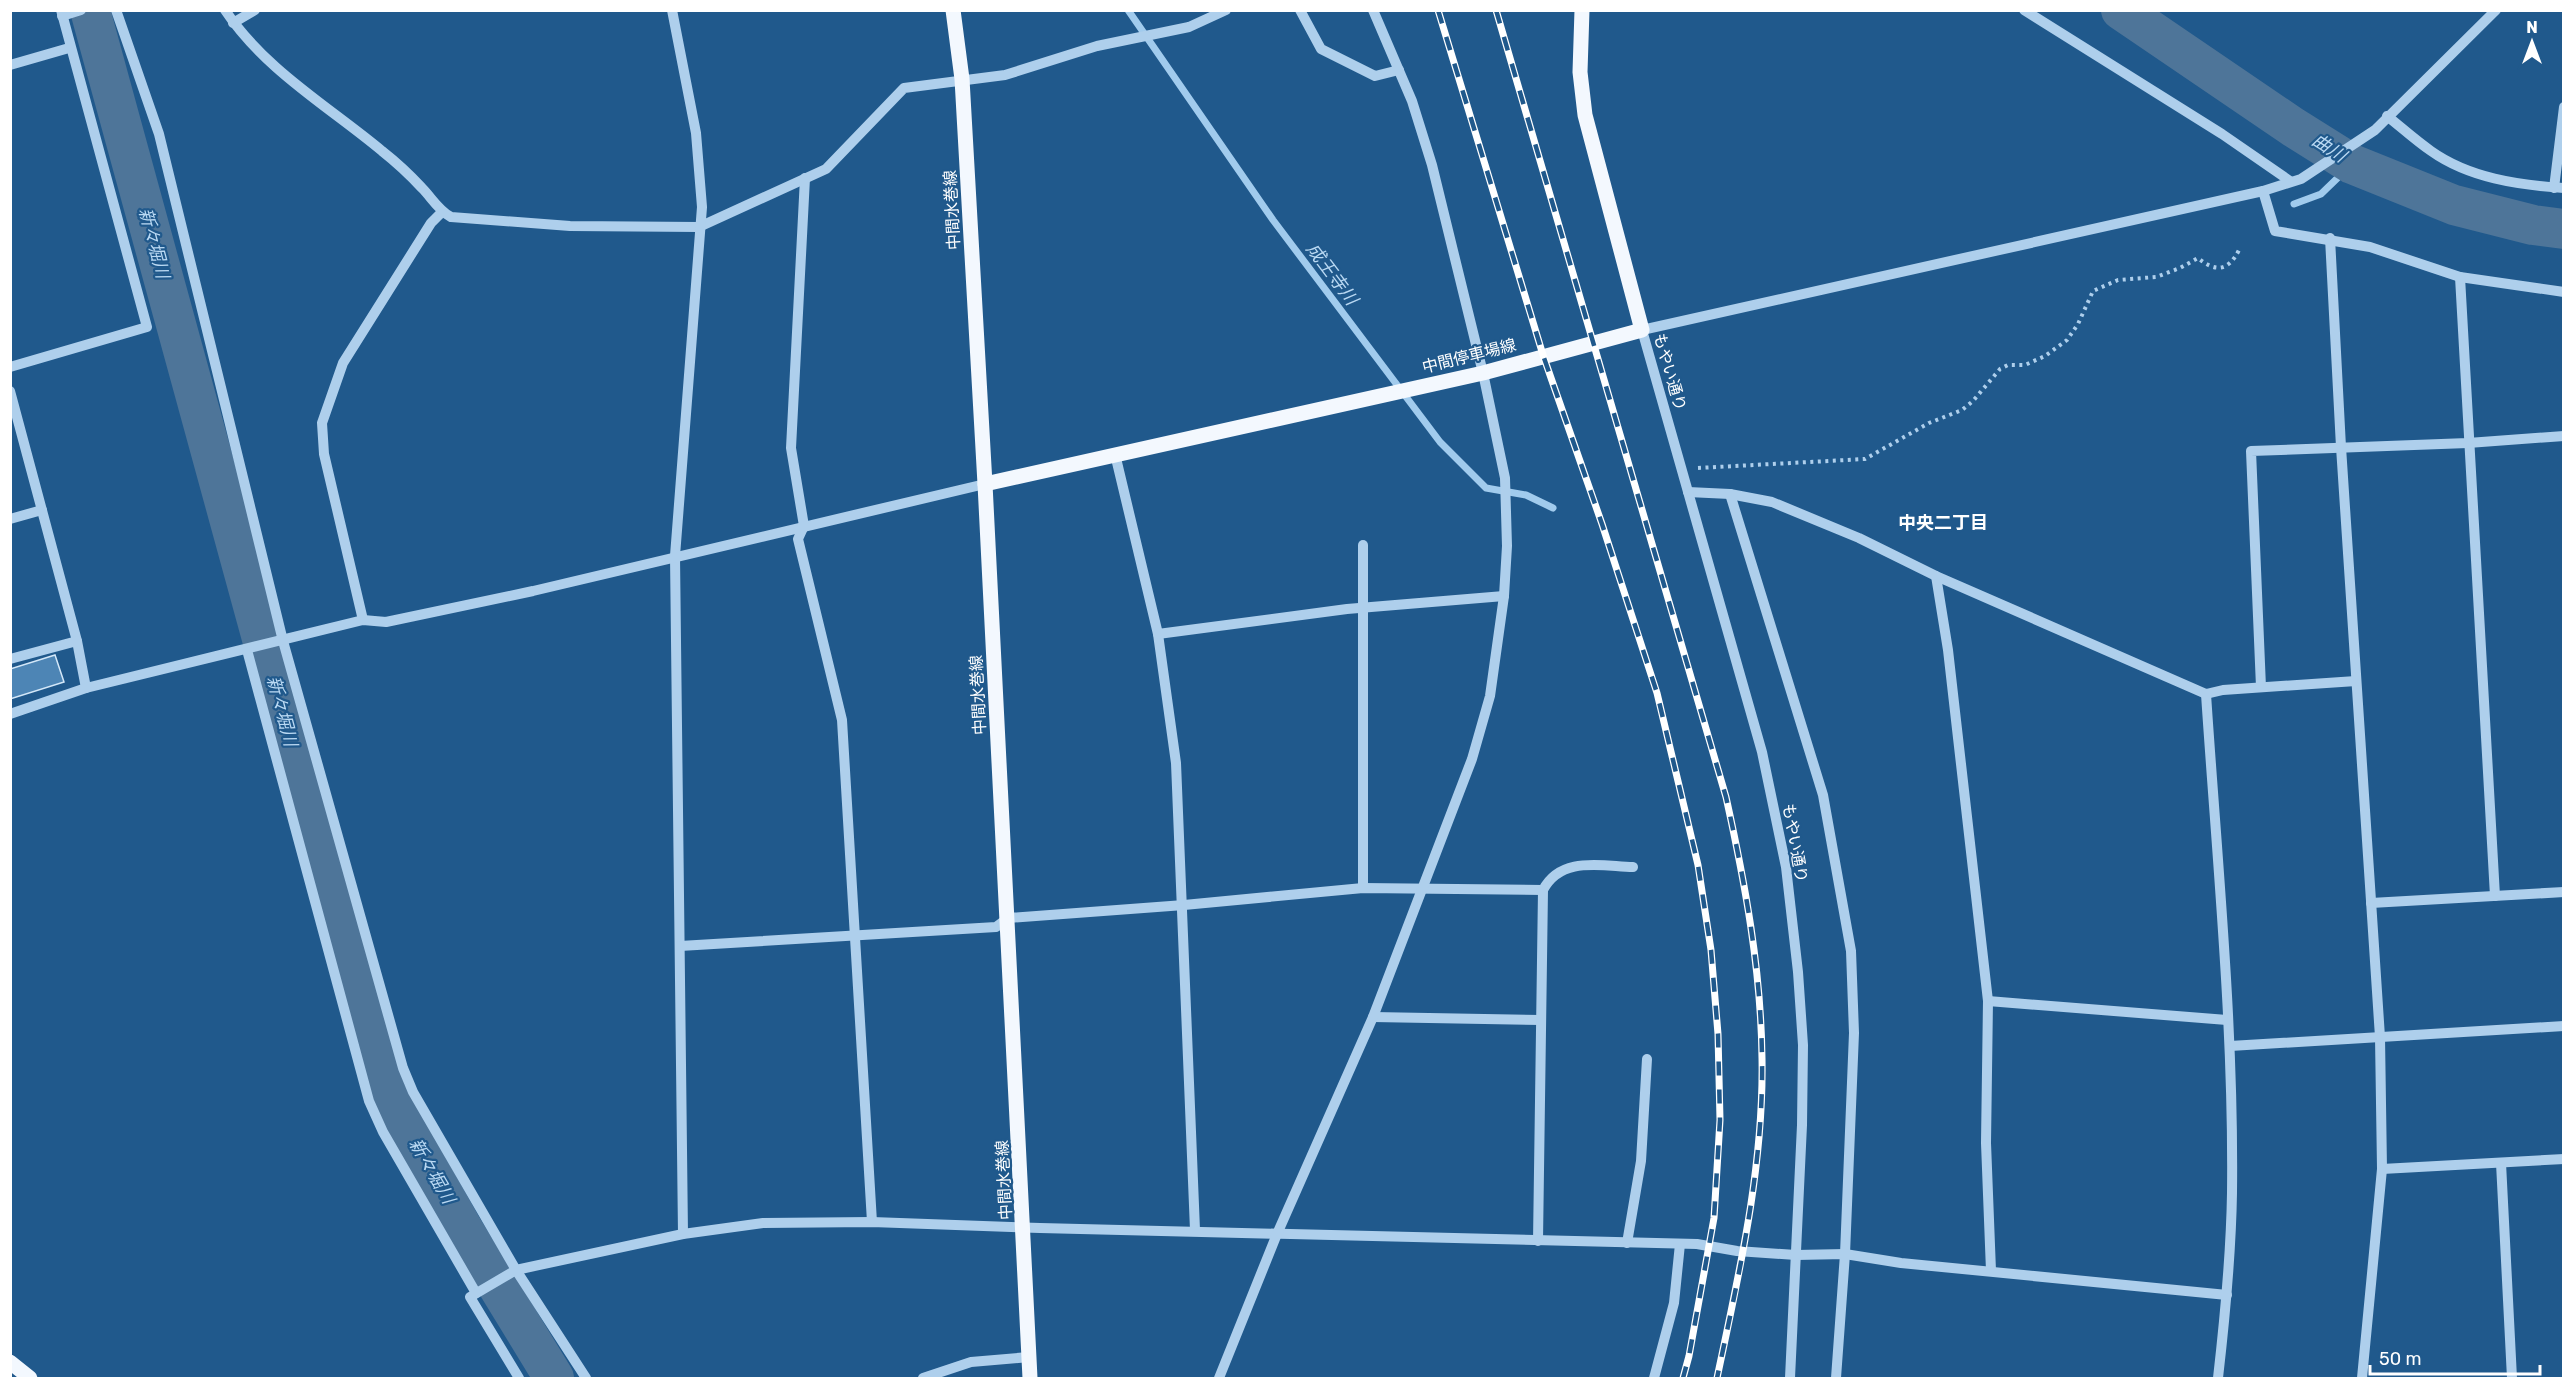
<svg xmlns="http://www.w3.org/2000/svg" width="2574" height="1389" font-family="Rubik,'Noto Sans JP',sans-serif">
	<rect width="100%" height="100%" fill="#20598c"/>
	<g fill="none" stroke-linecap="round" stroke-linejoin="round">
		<g stroke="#a1cbed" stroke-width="7">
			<path d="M 1128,10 L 1273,220 L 1440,442 L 1486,488 L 1526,495 L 1553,508"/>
			<path d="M 2294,204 L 2321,194 L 2352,164"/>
		</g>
		<g stroke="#4e7599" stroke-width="40">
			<path d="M 90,10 L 386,1092 L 463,1229 L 554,1378"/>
			<path d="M 2121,10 L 2293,127 L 2352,164 L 2454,205 L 2533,225 L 2564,229"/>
		</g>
	</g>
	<path fill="#4d85b5" stroke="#d3e7f8" stroke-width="1.5" d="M 55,655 L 64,682 L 10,699 L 10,669 Z"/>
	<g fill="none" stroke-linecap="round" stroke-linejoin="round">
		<path stroke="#aecfec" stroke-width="4" stroke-dasharray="3 4.5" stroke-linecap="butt" d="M 1698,468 L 1865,459 L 1929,423 L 1962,410 L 1973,401 L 2000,369 L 2008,365 L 2025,365 L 2045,356 L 2067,340 L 2078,324 L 2093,291 L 2118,280 L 2156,277 L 2180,268 L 2198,258 C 2215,272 2228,272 2239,250"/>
		<g stroke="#aecfec" stroke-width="10">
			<path d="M 116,10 L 159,134 L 283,641 L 403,1068 L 413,1092 L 516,1270 L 586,1378"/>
			<path d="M 225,10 C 265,70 328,106 382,151 C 396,162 410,175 422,188 C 432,198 438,210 451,217 L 570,226 L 699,227 L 826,169 L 904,88 L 1005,75 L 1097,46 L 1189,27 L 1226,10"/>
			<path d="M 672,10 L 696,133 L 702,207 L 675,556 L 683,1234"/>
			<path d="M 1300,10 L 1321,49 L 1375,76 L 1399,70"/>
			<path d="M 2024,10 L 2222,134 L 2290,181"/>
			<path d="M 62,16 L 81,10"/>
			<path d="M 233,23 L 255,10"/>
			<path d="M 10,65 L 69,48"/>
			<path d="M 2387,116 C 2401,127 2415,140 2431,151 C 2469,178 2518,185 2564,188"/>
			<path d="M 805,178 L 791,448 L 804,526 L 798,539 L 842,720 L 872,1222"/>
			<path d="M 2554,188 L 2564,107"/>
			<path d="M 2263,191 L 2275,231 L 2370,247 L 2460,277 L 2564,292"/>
			<path d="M 2330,238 L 2341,447 L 2380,1037 L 2382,1169 L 2362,1378"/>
			<path d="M 2460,277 L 2495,896"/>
			<path d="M 10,367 L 147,327 L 61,10"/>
			<path d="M 10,391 L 77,641 L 86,688"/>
			<path d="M 1115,454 L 1158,634 L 1176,763 L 1195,1230"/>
			<path d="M 1688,492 L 1730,494 L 1772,502 L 1859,538 L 1936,576 L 2206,694 L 2223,690 L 2356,681"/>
			<path d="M 1730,494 L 1823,795 L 1851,951 L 1854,1033 L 1845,1254 L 1836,1378"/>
			<path d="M 10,519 L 42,510"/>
			<path d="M 1936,576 L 1948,650 L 1988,1001 L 1986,1143 L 1991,1271"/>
			<path d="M 363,620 L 324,454 L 322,423 L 343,363 L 431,223 L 442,212"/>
			<path d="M 1158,634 L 1347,609 L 1504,596"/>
			<path d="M 247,650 L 369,1101 L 383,1132 L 476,1293"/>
			<path d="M 10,659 L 77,641"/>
			<path d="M 2261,687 L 2251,451 L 2468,443 L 2564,436"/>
			<path d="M 2206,694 C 2217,860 2234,1027 2232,1193 C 2231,1255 2225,1317 2218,1378"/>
			<path d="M 10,714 L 86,688 L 363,620 L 386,622 L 533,591 L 985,484"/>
			<path d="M 1363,888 L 1363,545"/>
			<path d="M 2371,903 L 2564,892"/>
			<path d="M 680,946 L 996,927 L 1008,918 L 1184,905 L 1363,888 L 1543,890"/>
			<path d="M 1988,1001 L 2227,1020"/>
			<path d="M 1373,1017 L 1541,1020"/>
			<path d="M 2230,1046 L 2564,1026"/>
			<path d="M 2501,1163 L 2512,1378"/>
			<path d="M 2382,1169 L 2564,1159"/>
			<path d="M 1538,1241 L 1543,890 C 1561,856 1600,866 1633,867"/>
			<path d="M 1627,1243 L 1641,1161 L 1647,1059"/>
			<path d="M 519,1378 L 470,1297 L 516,1270 L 683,1234 L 763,1223 L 872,1222 L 1040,1228 L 1697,1244 L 1737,1251 L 1796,1255 L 1845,1254 L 1901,1263 L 2227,1295"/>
			<path d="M 923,1378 L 971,1362 L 1029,1357"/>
			<path d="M 1219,1378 L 1277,1234 L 1373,1017 L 1472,759 L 1490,696 L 1504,596 L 1507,546 L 1505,478 L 1483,373 L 1432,165 L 1412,101 L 1373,10"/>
			<path d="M 1654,1378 L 1674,1303 L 1680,1244"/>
			<path d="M 1790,1378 L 1802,1125 L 1803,1045 L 1798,972 L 1786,867 L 1762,752 L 1642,330 L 2263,191 L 2301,179 L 2375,130 L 2496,10"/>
		</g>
		<g stroke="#f3f8fe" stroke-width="15">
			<path d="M 953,10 L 962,79 L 985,484 L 1030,1378"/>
			<path d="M 985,484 L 1483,373 L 1642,330 L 1585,115 L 1580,72 L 1582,10"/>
			<path d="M 10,1362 L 30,1378"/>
		</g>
		<g stroke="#fff" stroke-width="7">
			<g id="rail">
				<path d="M 1438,10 L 1543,355 L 1602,524 L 1657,693 L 1698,865 L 1711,950 L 1718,1034 L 1720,1120 L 1714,1218 L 1689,1356 L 1683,1378"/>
				<path d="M 1496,10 L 1726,797 C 1745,883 1761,969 1762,1058 C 1764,1166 1739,1274 1717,1378"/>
			</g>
		</g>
		<use href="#rail" stroke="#20598c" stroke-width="4.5" stroke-dasharray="14" stroke-linecap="butt"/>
	</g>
	<g text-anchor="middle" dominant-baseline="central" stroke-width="4.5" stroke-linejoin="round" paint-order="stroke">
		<g font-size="16" fill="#fff" stroke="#20598c">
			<text transform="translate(952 210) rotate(-93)">中間水巻線</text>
			<text transform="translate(1469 356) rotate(-14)">中間停車場線</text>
			<text transform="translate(1670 372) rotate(74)">もやい通り</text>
			<text transform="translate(978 695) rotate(-93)">中間水巻線</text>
			<text transform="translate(1795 843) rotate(80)">もやい通り</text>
			<text transform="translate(1004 1180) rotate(-93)">中間水巻線</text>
		</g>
		<g font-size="18" font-style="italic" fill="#bad9f3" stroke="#20598c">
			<text transform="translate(2329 148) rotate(33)">曲川</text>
			<text transform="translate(154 243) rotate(75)">新々堀川</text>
			<text transform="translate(1332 274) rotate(53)">成王寺川</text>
			<text transform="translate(282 711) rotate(75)">新々堀川</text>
			<text transform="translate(432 1171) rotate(60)">新々堀川</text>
		</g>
		<g font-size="18" font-weight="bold" fill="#fff" stroke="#20598c">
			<text x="1943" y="523">中央二丁目</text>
		</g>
	</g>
	<rect width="2574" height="1389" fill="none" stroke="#ffffff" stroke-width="24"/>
	<g transform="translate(2532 42)" stroke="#20598c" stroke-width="4.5" paint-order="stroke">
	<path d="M0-4.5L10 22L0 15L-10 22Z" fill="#ffffff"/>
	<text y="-9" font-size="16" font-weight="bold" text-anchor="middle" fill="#ffffff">N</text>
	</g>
	<path d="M2370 1365v9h170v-9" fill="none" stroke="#ffffff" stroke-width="3"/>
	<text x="2379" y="1365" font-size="18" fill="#ffffff" stroke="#20598c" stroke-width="4.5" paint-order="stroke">50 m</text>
</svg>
